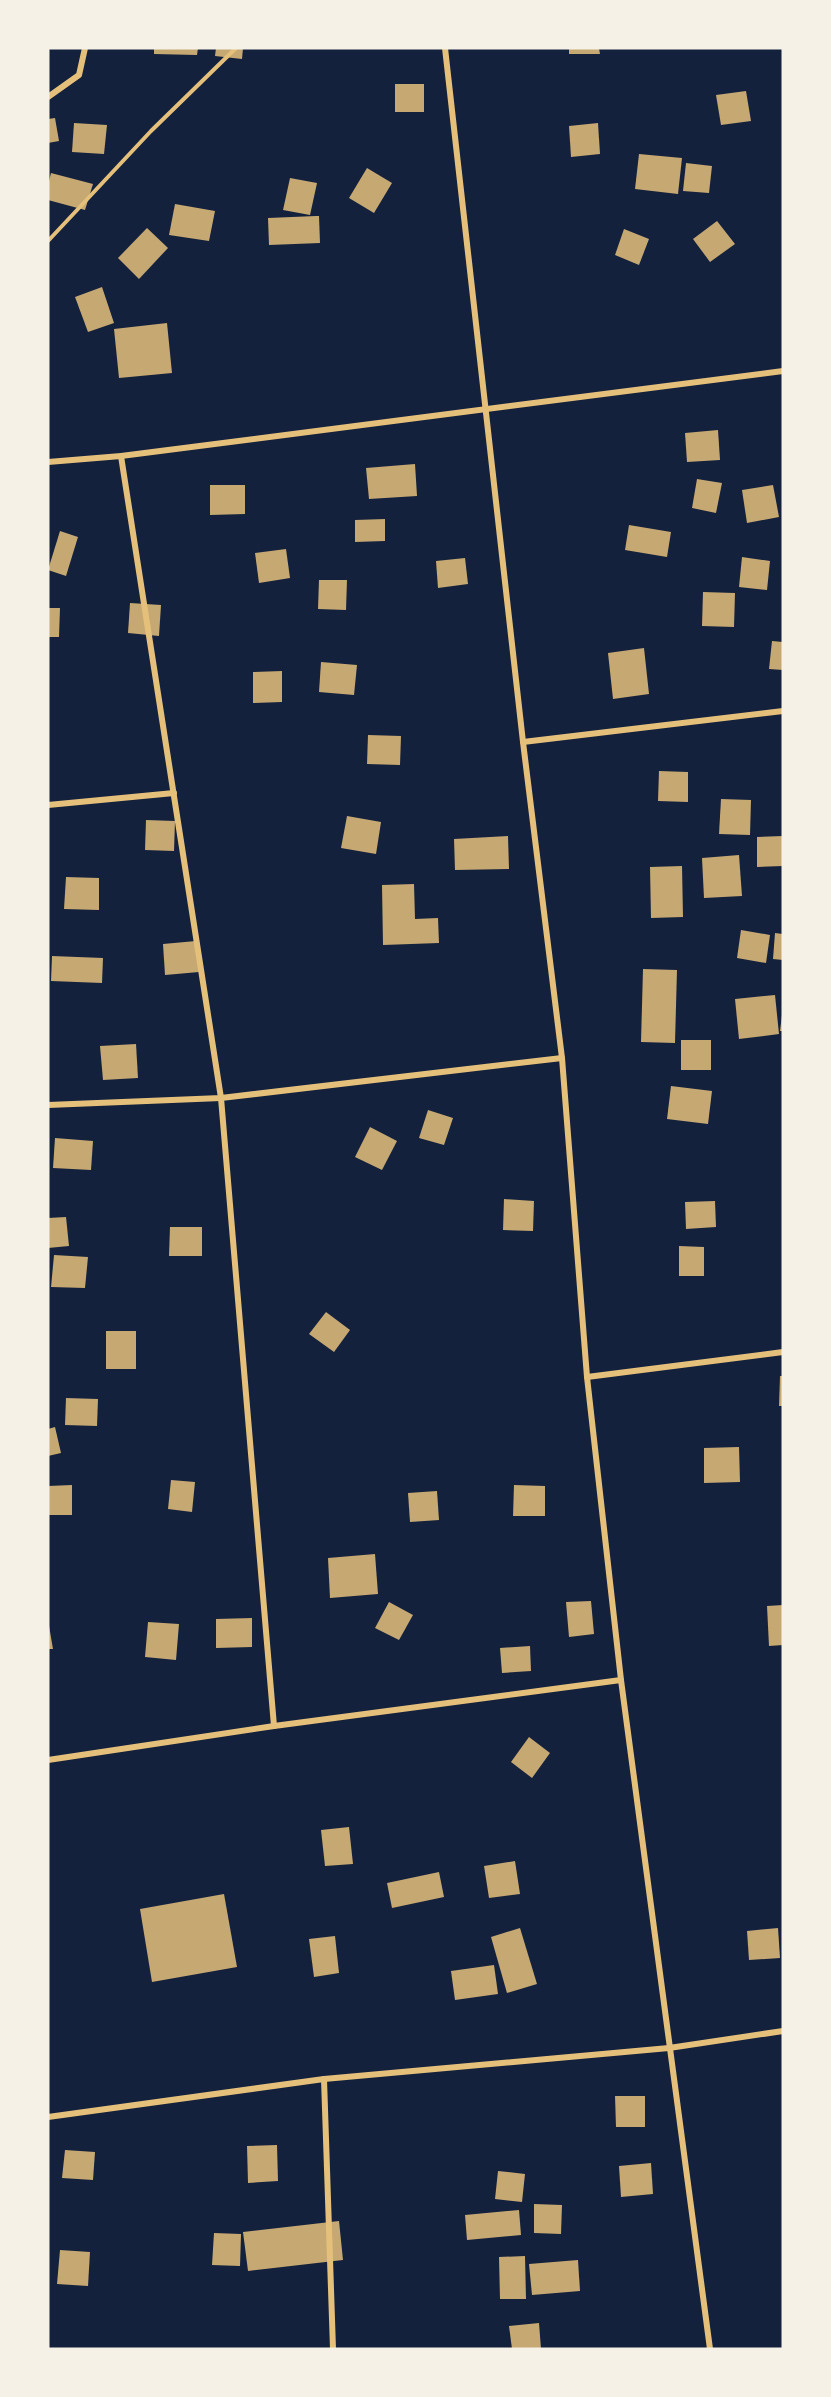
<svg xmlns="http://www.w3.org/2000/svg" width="831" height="2397" font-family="Helvetica,sans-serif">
	<rect width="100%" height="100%" fill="#14213d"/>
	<g fill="#c6a872">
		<path d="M 154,48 L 198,48 L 197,55 L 154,54 Z"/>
		<path d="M 216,48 L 243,48 L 242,59 L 215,56 Z"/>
		<path d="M 569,48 L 599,48 L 600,54 L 569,54 Z"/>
		<rect x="395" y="84" width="29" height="28"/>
		<path d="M 746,91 L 751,121 L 721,125 L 716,95 Z"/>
		<path d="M 55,118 L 59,141 L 48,143 L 48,119 Z"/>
		<path d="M 74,123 L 107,125 L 104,154 L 72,152 Z"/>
		<path d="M 598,123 L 600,154 L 571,157 L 569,126 Z"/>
		<path d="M 639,154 L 682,158 L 678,194 L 635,189 Z"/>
		<path d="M 686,163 L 712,166 L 709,193 L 683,191 Z"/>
		<path d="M 367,168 L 392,183 L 374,213 L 349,198 Z"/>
		<path d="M 51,173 L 93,184 L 85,210 L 48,200 L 48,185 Z"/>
		<path d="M 290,178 L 317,183 L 310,215 L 283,210 Z"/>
		<path d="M 175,204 L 215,211 L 209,241 L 169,235 Z"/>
		<path d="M 316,216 L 319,216 L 320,243 L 269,245 L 268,218 Z"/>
		<path d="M 717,221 L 735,244 L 710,262 L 693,239 Z"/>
		<path d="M 147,228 L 168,248 L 139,279 L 118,258 Z"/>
		<path d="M 624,229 L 649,239 L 639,265 L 615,255 Z"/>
		<path d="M 102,287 L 114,323 L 88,332 L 75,297 Z"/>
		<path d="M 167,323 L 172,373 L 119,378 L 114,329 Z"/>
		<path d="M 718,430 L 720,460 L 687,462 L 685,433 Z"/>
		<path d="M 415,464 L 417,496 L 369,499 L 366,468 Z"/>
		<path d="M 697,479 L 722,483 L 716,513 L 692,508 Z"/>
		<path d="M 210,485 L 245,485 L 245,514 L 210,515 Z"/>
		<path d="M 773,485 L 779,517 L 747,523 L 742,490 Z"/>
		<path d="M 385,519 L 385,541 L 355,542 L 355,520 Z"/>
		<path d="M 629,525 L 671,532 L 667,557 L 625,550 Z"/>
		<path d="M 60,531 L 78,537 L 66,576 L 48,570 Z"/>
		<path d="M 286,549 L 290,578 L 259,583 L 255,553 Z"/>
		<path d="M 742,557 L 770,561 L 767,590 L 739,587 Z"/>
		<path d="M 465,558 L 468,584 L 438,588 L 436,561 Z"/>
		<path d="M 319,580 L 347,580 L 346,610 L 318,609 Z"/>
		<path d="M 703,592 L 735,593 L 734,627 L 702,626 Z"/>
		<path d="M 130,603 L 161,605 L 159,636 L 128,633 Z"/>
		<path d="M 48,608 L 60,608 L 59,637 L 48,637 Z"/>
		<path d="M 772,641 L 783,642 L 783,670 L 769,669 Z"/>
		<path d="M 644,648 L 649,694 L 613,699 L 608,653 Z"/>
		<path d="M 321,662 L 357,665 L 354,695 L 319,692 Z"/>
		<path d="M 282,671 L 282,702 L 253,703 L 253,672 Z"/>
		<path d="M 368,735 L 401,736 L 400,765 L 367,764 Z"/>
		<path d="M 659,771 L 688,772 L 688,802 L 658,801 Z"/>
		<path d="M 721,799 L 751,800 L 750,835 L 719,834 Z"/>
		<path d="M 347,816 L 381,822 L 376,854 L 341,848 Z"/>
		<path d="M 146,820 L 175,821 L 174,851 L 145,850 Z"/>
		<path d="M 508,836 L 509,869 L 455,870 L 454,839 Z"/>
		<path d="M 783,836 L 783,866 L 757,867 L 757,837 Z"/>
		<path d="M 739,855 L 742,896 L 704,898 L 702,858 Z"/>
		<path d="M 682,866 L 683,917 L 651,918 L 650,867 Z"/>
		<path d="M 66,877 L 99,878 L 99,910 L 64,909 Z"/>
		<path d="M 414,884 L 415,919 L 438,918 L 439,943 L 383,945 L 382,885 Z"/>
		<path d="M 741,930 L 770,935 L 766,963 L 737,958 Z"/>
		<path d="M 775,933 L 783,934 L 783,960 L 773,959 Z"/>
		<path d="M 196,941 L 199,972 L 165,975 L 163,944 Z"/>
		<path d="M 52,956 L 103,958 L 102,983 L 51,981 Z"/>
		<path d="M 643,969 L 677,970 L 675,1043 L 641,1042 Z"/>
		<path d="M 775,995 L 779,1034 L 739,1039 L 735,999 Z"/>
		<path d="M 782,1015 L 783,1015 L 783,1031 L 780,1031 Z"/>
		<rect x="681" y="1040" width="30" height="30"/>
		<path d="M 136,1044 L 138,1078 L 103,1080 L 100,1046 Z"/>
		<path d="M 671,1086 L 712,1091 L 708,1124 L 667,1119 Z"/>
		<path d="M 428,1110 L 453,1118 L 444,1145 L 419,1138 Z"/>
		<path d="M 370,1127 L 397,1141 L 382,1170 L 355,1157 Z"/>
		<path d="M 55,1138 L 93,1141 L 91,1170 L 53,1168 Z"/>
		<path d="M 504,1199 L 534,1201 L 533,1231 L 503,1230 Z"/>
		<path d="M 715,1201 L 716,1227 L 686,1229 L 685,1202 Z"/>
		<path d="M 66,1217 L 69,1246 L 48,1248 L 48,1218 Z"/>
		<path d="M 170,1227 L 202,1227 L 202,1256 L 169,1256 Z"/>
		<path d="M 679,1246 L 704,1247 L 704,1276 L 679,1276 Z"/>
		<path d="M 54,1255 L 88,1257 L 85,1288 L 51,1287 Z"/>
		<path d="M 326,1312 L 350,1330 L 334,1352 L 309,1334 Z"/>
		<rect x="106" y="1331" width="30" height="38"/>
		<path d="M 780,1376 L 783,1376 L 783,1406 L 779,1406 Z"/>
		<path d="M 66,1398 L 98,1399 L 97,1426 L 65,1425 Z"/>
		<path d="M 55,1427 L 61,1453 L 48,1456 L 48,1429 Z"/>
		<path d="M 739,1447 L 740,1482 L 704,1483 L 704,1448 Z"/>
		<path d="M 171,1480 L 195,1482 L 192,1512 L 168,1509 Z"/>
		<path d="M 72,1485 L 72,1515 L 48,1515 L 48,1486 Z"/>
		<path d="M 514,1485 L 545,1486 L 545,1516 L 513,1516 Z"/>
		<path d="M 437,1491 L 439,1520 L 410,1522 L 408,1493 Z"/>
		<path d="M 375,1554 L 378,1594 L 330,1598 L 328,1558 Z"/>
		<path d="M 591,1601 L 594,1634 L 569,1637 L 566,1602 Z"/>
		<path d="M 389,1602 L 413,1615 L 399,1640 L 375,1628 Z"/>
		<path d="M 783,1605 L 783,1645 L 769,1646 L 767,1606 Z"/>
		<path d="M 252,1618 L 252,1647 L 216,1648 L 216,1619 Z"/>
		<path d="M 48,1620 L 53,1649 L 48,1649 Z"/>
		<path d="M 148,1622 L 179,1624 L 176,1660 L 145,1657 Z"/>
		<path d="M 530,1646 L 531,1671 L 502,1673 L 500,1648 Z"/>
		<path d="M 529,1737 L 550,1753 L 532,1778 L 511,1762 Z"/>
		<path d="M 349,1827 L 353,1864 L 325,1866 L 321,1830 Z"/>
		<path d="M 515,1861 L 520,1894 L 489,1898 L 484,1866 Z"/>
		<path d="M 439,1872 L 444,1897 L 392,1908 L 387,1883 Z"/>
		<path d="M 224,1894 L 237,1967 L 152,1982 L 140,1909 Z"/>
		<path d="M 520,1928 L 537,1984 L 507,1993 L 491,1937 Z"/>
		<path d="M 778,1928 L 780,1958 L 749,1960 L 747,1931 Z"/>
		<path d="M 335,1936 L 339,1973 L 314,1977 L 309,1939 Z"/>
		<path d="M 494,1965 L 498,1994 L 455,2000 L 451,1971 Z"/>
		<path d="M 615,2096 L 645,2096 L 645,2127 L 616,2127 Z"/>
		<path d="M 277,2145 L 278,2181 L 248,2183 L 247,2146 Z"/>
		<path d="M 65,2150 L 95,2152 L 93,2180 L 62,2178 Z"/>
		<path d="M 651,2163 L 653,2194 L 621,2197 L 619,2166 Z"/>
		<path d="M 498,2171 L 525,2174 L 522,2202 L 495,2199 Z"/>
		<path d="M 534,2204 L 562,2205 L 561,2234 L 534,2233 Z"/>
		<path d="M 519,2210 L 521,2235 L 467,2240 L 465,2215 Z"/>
		<path d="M 339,2221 L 343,2260 L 248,2271 L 243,2232 Z"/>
		<path d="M 214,2233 L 241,2234 L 240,2266 L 212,2265 Z"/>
		<path d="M 60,2250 L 90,2252 L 88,2286 L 57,2284 Z"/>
		<path d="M 525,2256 L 526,2299 L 500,2299 L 499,2257 Z"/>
		<path d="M 578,2260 L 580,2291 L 532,2295 L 529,2264 Z"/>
		<path d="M 539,2323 L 541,2349 L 512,2349 L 509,2326 Z"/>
	</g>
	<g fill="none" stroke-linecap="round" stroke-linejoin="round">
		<path stroke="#e5c07b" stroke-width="4" d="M 48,241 L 151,131 L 236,48"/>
		<g stroke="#e5c07b" stroke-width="6">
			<path d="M 445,48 L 523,742 L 562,1058 L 587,1377 L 621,1680 L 710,2349"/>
			<path d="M 48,97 L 79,75 L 85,48"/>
			<path d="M 121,456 L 221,1098 L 274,1726"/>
			<path d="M 48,462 L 121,456 L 783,371"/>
			<path d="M 523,742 L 783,711"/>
			<path d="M 48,805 L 174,793"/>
			<path d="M 48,1105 L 221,1098 L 562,1058"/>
			<path d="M 587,1377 L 783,1352"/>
			<path d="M 48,1760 L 274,1726 L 621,1680"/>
			<path d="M 324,2079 L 333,2349"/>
			<path d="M 48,2117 L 324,2079 L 669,2048 L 783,2031"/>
		</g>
	</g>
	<rect width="831" height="2397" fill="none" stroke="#f6f1e7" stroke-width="99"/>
</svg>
